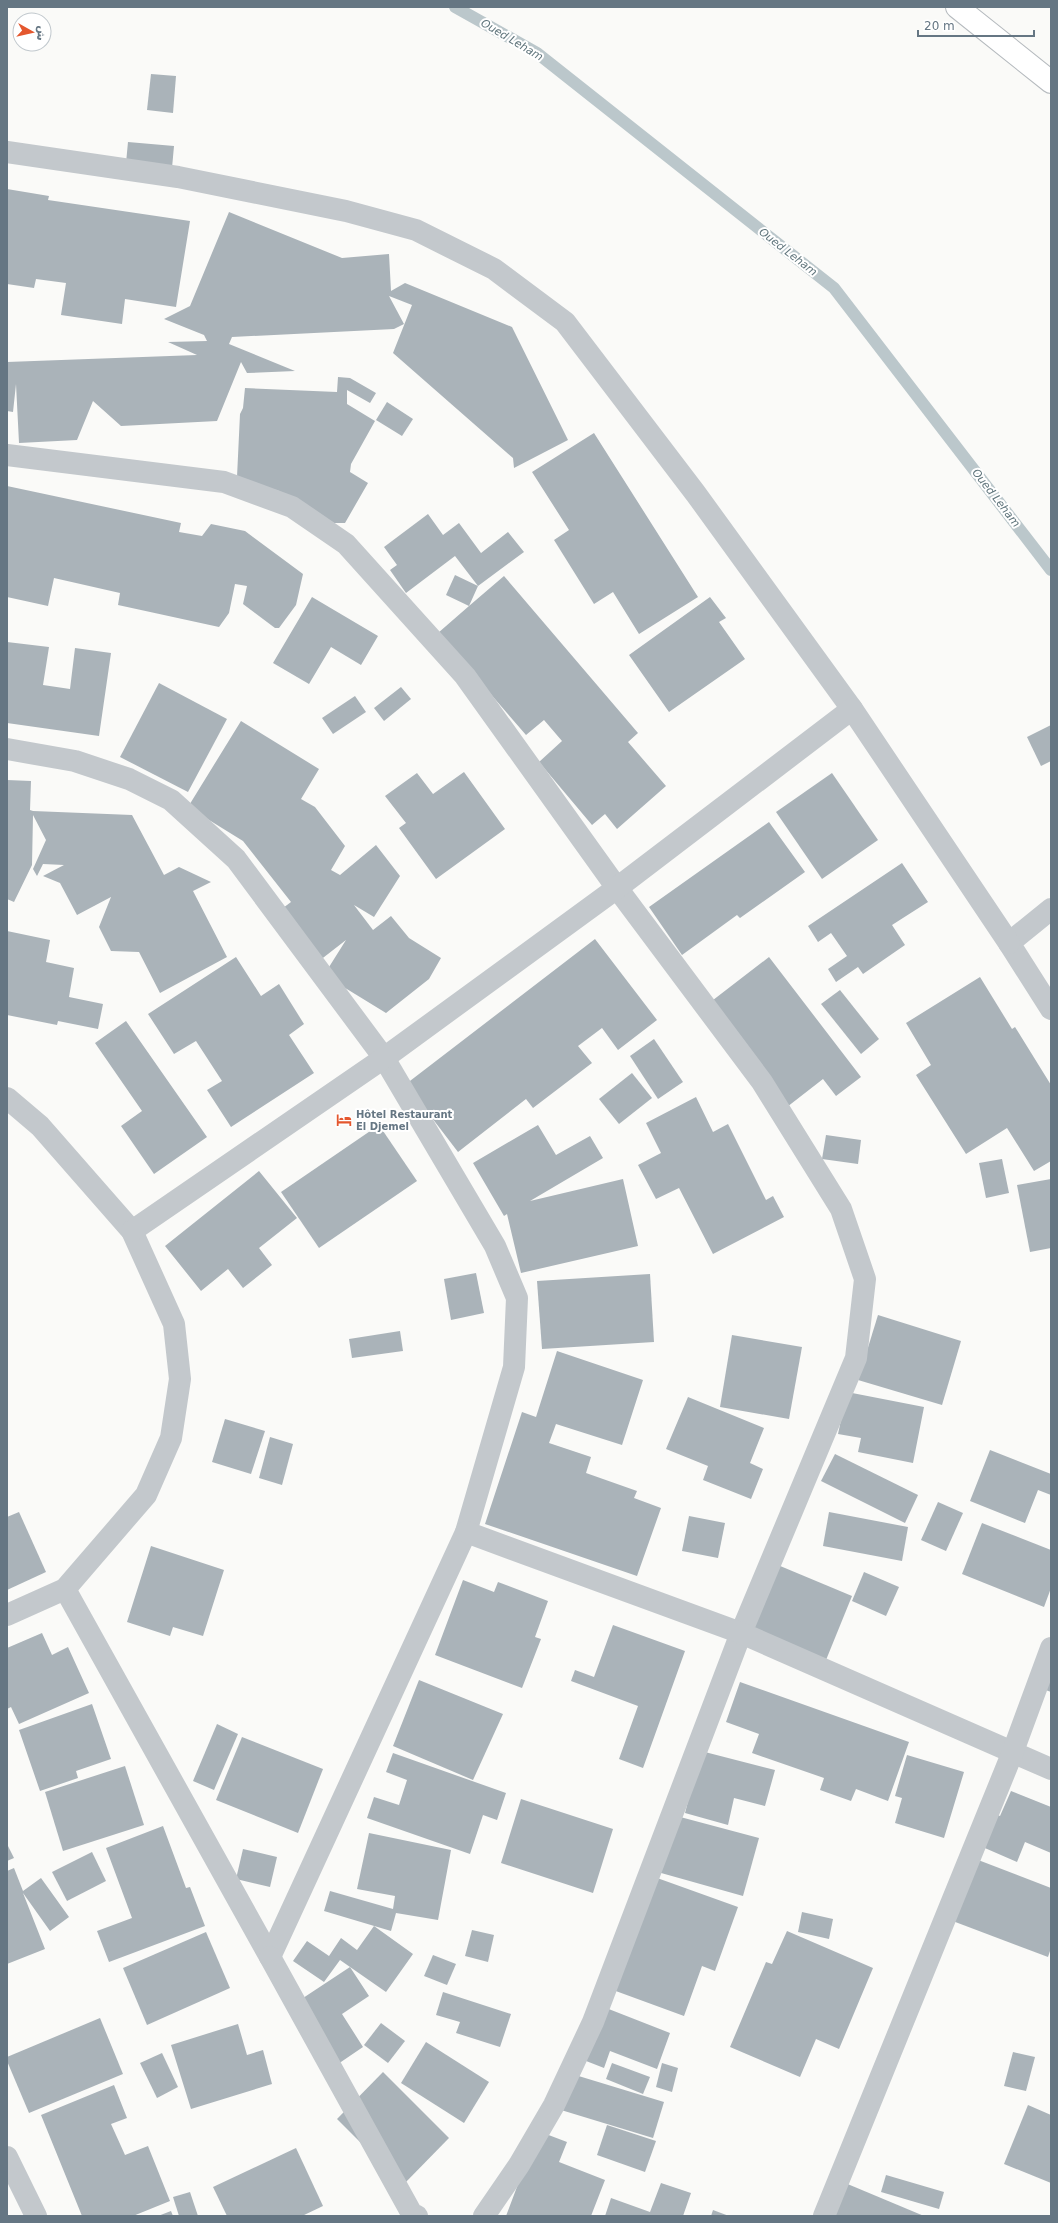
<svg xmlns="http://www.w3.org/2000/svg" width="1058" height="2223" font-family="'DejaVu Sans',Vazirmatn,sans-serif">
	<rect width="100%" height="100%" fill="#fafaf8"/>
	<g fill="none" stroke-linecap="round" stroke-linejoin="round">
		<path stroke="#bbc7cb" stroke-width="12" d="M 455,7 L 537,53 L 834,288 L 1051,570"/>
	</g>
	<g fill="#aab3b9">
		<path d="M 151,74 L 176,76 L 173,113 L 147,110 Z"/>
		<path d="M 128,142 L 174,146 L 172,168 L 126,163 Z"/>
		<path d="M 7,189 L 49,196 L 48,200 L 190,221 L 176,307 L 125,299 L 122,324 L 61,315 L 66,283 L 36,279 L 34,288 L 7,284 Z"/>
		<path d="M 229,212 L 342,258 L 389,254 L 391,291 L 405,283 L 512,327 L 568,440 L 514,468 L 513,458 L 393,353 L 412,305 L 389,296 L 404,324 L 394,329 L 232,337 L 229,344 L 295,371 L 247,373 L 241,362 L 217,421 L 121,426 L 93,401 L 77,440 L 19,443 L 16,384 L 13,412 L 7,411 L 7,362 L 197,355 L 168,342 L 207,341 L 204,335 L 164,319 L 190,306 Z"/>
		<path d="M 338,377 L 350,378 L 376,393 L 370,403 L 347,390 L 347,404 L 375,421 L 351,464 L 350,472 L 368,483 L 345,523 L 334,523 L 277,490 L 258,489 L 237,477 L 240,414 L 243,408 L 245,388 L 337,392 Z"/>
		<path d="M 387,402 L 413,419 L 402,436 L 376,420 Z"/>
		<path d="M 594,433 L 698,597 L 639,634 L 613,592 L 594,604 L 554,540 L 569,530 L 532,472 Z"/>
		<path d="M 7,486 L 181,523 L 179,532 L 202,536 L 211,524 L 245,531 L 303,574 L 296,605 L 279,628 L 275,628 L 243,604 L 247,586 L 235,584 L 229,613 L 219,627 L 118,605 L 120,593 L 54,578 L 48,606 L 7,597 Z"/>
		<path d="M 428,514 L 443,535 L 459,523 L 481,553 L 508,532 L 524,552 L 478,586 L 469,606 L 504,576 L 638,733 L 628,742 L 666,786 L 617,829 L 605,814 L 592,825 L 539,762 L 562,741 L 544,720 L 526,735 L 438,633 L 469,606 L 446,595 L 455,575 L 478,586 L 455,556 L 406,593 L 390,570 L 397,565 L 384,547 Z"/>
		<path d="M 312,597 L 378,636 L 361,665 L 331,647 L 309,684 L 273,663 Z"/>
		<path d="M 710,597 L 726,618 L 719,622 L 745,659 L 669,712 L 629,655 Z"/>
		<path d="M 7,642 L 49,647 L 43,685 L 70,689 L 75,648 L 111,653 L 99,736 L 7,723 Z"/>
		<path d="M 159,683 L 227,719 L 188,792 L 120,757 Z"/>
		<path d="M 401,687 L 411,699 L 384,721 L 374,708 Z"/>
		<path d="M 355,696 L 366,712 L 333,734 L 322,718 Z"/>
		<path d="M 241,721 L 319,769 L 301,799 L 315,807 L 345,846 L 331,870 L 340,875 L 376,845 L 400,876 L 374,917 L 354,905 L 373,930 L 391,916 L 409,938 L 441,958 L 429,979 L 386,1013 L 324,975 L 346,940 L 319,961 L 279,911 L 291,902 L 243,841 L 188,807 Z"/>
		<path d="M 1051,725 L 1051,761 L 1041,766 L 1027,737 Z"/>
		<path d="M 464,772 L 505,829 L 436,879 L 399,828 L 406,823 L 385,796 L 417,773 L 433,794 Z"/>
		<path d="M 832,773 L 878,840 L 822,879 L 776,812 Z"/>
		<path d="M 7,780 L 31,781 L 30,810 L 33,811 L 132,815 L 164,875 L 179,867 L 211,882 L 193,891 L 227,957 L 160,993 L 139,952 L 111,951 L 99,927 L 111,897 L 77,915 L 60,883 L 43,876 L 64,865 L 43,864 L 37,876 L 33,869 L 46,840 L 33,815 L 32,865 L 14,902 L 7,899 Z"/>
		<path d="M 769,822 L 805,872 L 740,918 L 737,915 L 682,955 L 649,907 Z"/>
		<path d="M 902,863 L 928,902 L 892,925 L 905,945 L 863,974 L 858,967 L 836,982 L 828,969 L 847,956 L 831,933 L 818,942 L 808,926 Z"/>
		<path d="M 7,931 L 50,940 L 46,962 L 74,968 L 69,997 L 103,1004 L 98,1029 L 58,1021 L 57,1025 L 7,1015 Z"/>
		<path d="M 595,939 L 657,1020 L 618,1050 L 602,1028 L 578,1046 L 592,1063 L 533,1108 L 526,1099 L 458,1152 L 406,1084 Z"/>
		<path d="M 236,957 L 261,996 L 279,984 L 304,1024 L 289,1035 L 314,1073 L 231,1127 L 207,1090 L 222,1081 L 196,1041 L 174,1054 L 148,1014 Z"/>
		<path d="M 769,957 L 861,1077 L 836,1096 L 823,1079 L 787,1107 L 704,1007 Z"/>
		<path d="M 980,977 L 1012,1029 L 1015,1027 L 1051,1085 L 1051,1161 L 1034,1171 L 1007,1128 L 966,1154 L 916,1075 L 931,1065 L 906,1023 Z"/>
		<path d="M 840,990 L 879,1039 L 861,1054 L 821,1004 Z"/>
		<path d="M 126,1021 L 207,1137 L 154,1174 L 121,1126 L 142,1111 L 95,1043 Z"/>
		<path d="M 654,1039 L 683,1082 L 658,1099 L 630,1056 Z"/>
		<path d="M 632,1073 L 652,1098 L 619,1124 L 599,1099 Z"/>
		<path d="M 696,1097 L 713,1132 L 728,1124 L 766,1200 L 773,1196 L 784,1217 L 713,1254 L 679,1188 L 656,1199 L 638,1165 L 661,1153 L 646,1123 Z"/>
		<path d="M 379,1125 L 417,1181 L 319,1248 L 281,1192 Z"/>
		<path d="M 538,1125 L 556,1155 L 590,1136 L 603,1158 L 530,1201 L 623,1179 L 638,1246 L 521,1273 L 507,1214 L 504,1216 L 473,1163 Z"/>
		<path d="M 826,1135 L 861,1140 L 858,1164 L 822,1159 Z"/>
		<path d="M 1002,1159 L 1009,1193 L 986,1198 L 979,1163 Z"/>
		<path d="M 259,1171 L 297,1218 L 259,1248 L 272,1265 L 243,1288 L 228,1269 L 201,1291 L 165,1246 Z"/>
		<path d="M 1051,1179 L 1051,1248 L 1030,1252 L 1017,1185 Z"/>
		<path d="M 476,1273 L 484,1313 L 451,1320 L 444,1279 Z"/>
		<path d="M 650,1274 L 654,1342 L 542,1349 L 537,1281 Z"/>
		<path d="M 878,1315 L 961,1341 L 942,1405 L 858,1380 Z"/>
		<path d="M 400,1331 L 403,1351 L 352,1358 L 349,1339 Z"/>
		<path d="M 732,1335 L 802,1347 L 789,1419 L 720,1407 Z"/>
		<path d="M 557,1351 L 643,1380 L 622,1445 L 556,1424 L 549,1443 L 591,1457 L 586,1473 L 637,1491 L 634,1498 L 661,1508 L 637,1576 L 485,1524 L 522,1412 L 536,1417 Z"/>
		<path d="M 847,1392 L 924,1407 L 913,1463 L 858,1452 L 861,1438 L 838,1434 Z"/>
		<path d="M 688,1397 L 764,1428 L 750,1463 L 763,1469 L 751,1499 L 703,1480 L 708,1466 L 666,1449 Z"/>
		<path d="M 225,1419 L 265,1431 L 251,1474 L 212,1462 Z"/>
		<path d="M 270,1437 L 293,1444 L 282,1485 L 259,1478 Z"/>
		<path d="M 990,1450 L 1051,1474 L 1051,1495 L 1038,1490 L 1025,1523 L 970,1501 Z"/>
		<path d="M 835,1454 L 918,1495 L 905,1523 L 821,1481 Z"/>
		<path d="M 938,1502 L 963,1513 L 946,1551 L 921,1540 Z"/>
		<path d="M 19,1512 L 46,1572 L 7,1590 L 7,1517 Z"/>
		<path d="M 829,1512 L 908,1527 L 902,1561 L 823,1546 Z"/>
		<path d="M 689,1516 L 725,1523 L 718,1558 L 682,1551 Z"/>
		<path d="M 982,1523 L 1051,1550 L 1051,1588 L 1044,1607 L 962,1574 Z"/>
		<path d="M 151,1546 L 224,1570 L 203,1636 L 173,1627 L 170,1636 L 127,1622 Z"/>
		<path d="M 773,1563 L 852,1596 L 826,1660 L 747,1627 Z"/>
		<path d="M 864,1572 L 899,1587 L 886,1616 L 852,1601 Z"/>
		<path d="M 463,1580 L 494,1592 L 498,1582 L 548,1601 L 535,1637 L 541,1639 L 522,1688 L 435,1655 Z"/>
		<path d="M 613,1625 L 685,1651 L 643,1768 L 619,1759 L 638,1706 L 571,1681 L 575,1670 L 594,1677 Z"/>
		<path d="M 42,1633 L 52,1655 L 68,1647 L 89,1693 L 19,1724 L 11,1707 L 7,1709 L 7,1648 Z"/>
		<path d="M 1051,1675 L 1051,1692 L 1043,1689 Z"/>
		<path d="M 419,1680 L 503,1714 L 473,1780 L 393,1746 Z"/>
		<path d="M 740,1682 L 909,1742 L 888,1801 L 856,1789 L 851,1801 L 820,1790 L 824,1778 L 752,1753 L 759,1734 L 726,1722 Z"/>
		<path d="M 92,1704 L 111,1759 L 76,1771 L 78,1778 L 40,1791 L 19,1730 Z"/>
		<path d="M 217,1724 L 238,1734 L 214,1790 L 193,1781 Z"/>
		<path d="M 242,1737 L 323,1769 L 298,1833 L 216,1800 Z"/>
		<path d="M 701,1751 L 775,1770 L 765,1806 L 734,1798 L 728,1825 L 685,1813 Z"/>
		<path d="M 393,1753 L 506,1793 L 497,1820 L 483,1815 L 470,1854 L 367,1818 L 374,1797 L 399,1805 L 407,1780 L 386,1772 Z"/>
		<path d="M 907,1755 L 964,1772 L 944,1838 L 895,1823 L 902,1798 L 895,1796 Z"/>
		<path d="M 125,1766 L 144,1825 L 63,1851 L 45,1792 Z"/>
		<path d="M 1011,1791 L 1051,1807 L 1051,1853 L 1025,1842 L 1017,1862 L 971,1842 L 984,1809 L 1000,1816 Z"/>
		<path d="M 521,1799 L 613,1829 L 593,1893 L 501,1863 Z"/>
		<path d="M 669,1814 L 759,1838 L 743,1896 L 654,1871 Z"/>
		<path d="M 163,1826 L 186,1888 L 190,1887 L 205,1926 L 109,1962 L 97,1931 L 132,1918 L 106,1848 Z"/>
		<path d="M 369,1833 L 451,1850 L 438,1920 L 396,1913 L 391,1931 L 324,1911 L 330,1891 L 393,1909 L 395,1896 L 357,1889 Z"/>
		<path d="M 7,1844 L 14,1858 L 7,1861 Z"/>
		<path d="M 243,1849 L 277,1857 L 270,1887 L 236,1879 Z"/>
		<path d="M 92,1852 L 106,1881 L 67,1901 L 52,1872 Z"/>
		<path d="M 973,1858 L 1051,1888 L 1051,1948 L 1048,1957 L 950,1920 Z"/>
		<path d="M 14,1868 L 23,1891 L 41,1878 L 69,1917 L 50,1931 L 23,1893 L 45,1949 L 7,1964 L 7,1871 Z"/>
		<path d="M 646,1874 L 738,1907 L 715,1971 L 702,1966 L 684,2016 L 613,1990 Z"/>
		<path d="M 802,1912 L 833,1919 L 829,1939 L 798,1932 Z"/>
		<path d="M 374,1926 L 413,1954 L 386,1992 L 340,1960 L 324,1982 L 293,1961 L 307,1941 L 329,1956 L 341,1938 L 357,1950 Z"/>
		<path d="M 472,1930 L 494,1935 L 488,1962 L 465,1956 Z"/>
		<path d="M 787,1931 L 873,1968 L 839,2049 L 816,2039 L 800,2077 L 730,2047 L 766,1962 L 772,1964 Z"/>
		<path d="M 206,1932 L 230,1988 L 147,2025 L 123,1968 Z"/>
		<path d="M 433,1955 L 456,1964 L 447,1985 L 424,1976 Z"/>
		<path d="M 350,1967 L 369,1996 L 342,2014 L 363,2047 L 338,2064 L 297,2002 Z"/>
		<path d="M 443,1992 L 511,2014 L 500,2047 L 456,2033 L 460,2022 L 436,2015 Z"/>
		<path d="M 601,2006 L 670,2033 L 657,2069 L 610,2051 L 604,2068 L 581,2059 Z"/>
		<path d="M 100,2018 L 123,2074 L 29,2113 L 7,2061 L 7,2057 Z"/>
		<path d="M 381,2023 L 405,2041 L 388,2063 L 364,2045 Z"/>
		<path d="M 238,2024 L 247,2055 L 263,2050 L 272,2084 L 191,2109 L 171,2045 Z"/>
		<path d="M 426,2042 L 489,2082 L 464,2123 L 401,2083 Z"/>
		<path d="M 1013,2052 L 1035,2057 L 1026,2091 L 1004,2086 Z"/>
		<path d="M 162,2053 L 178,2087 L 157,2098 L 140,2063 Z"/>
		<path d="M 612,2063 L 650,2077 L 643,2094 L 606,2079 Z"/>
		<path d="M 662,2063 L 678,2068 L 672,2092 L 656,2087 Z"/>
		<path d="M 383,2072 L 449,2138 L 403,2185 L 337,2119 Z"/>
		<path d="M 572,2074 L 664,2102 L 653,2138 L 561,2110 Z"/>
		<path d="M 114,2085 L 127,2118 L 111,2124 L 125,2155 L 148,2146 L 170,2201 L 133,2216 L 82,2216 L 41,2115 Z"/>
		<path d="M 1028,2105 L 1051,2115 L 1051,2183 L 1004,2164 Z"/>
		<path d="M 607,2125 L 656,2141 L 645,2172 L 597,2155 Z"/>
		<path d="M 538,2131 L 567,2142 L 559,2162 L 605,2180 L 591,2216 L 506,2216 Z"/>
		<path d="M 296,2148 L 323,2206 L 302,2216 L 227,2216 L 213,2187 Z"/>
		<path d="M 886,2175 L 944,2192 L 939,2209 L 881,2192 Z"/>
		<path d="M 838,2180 L 924,2216 L 823,2216 Z"/>
		<path d="M 661,2183 L 691,2193 L 683,2216 L 605,2216 L 611,2198 L 650,2212 Z"/>
		<path d="M 190,2192 L 198,2216 L 179,2216 L 173,2197 Z"/>
		<path d="M 713,2210 L 729,2216 L 711,2216 Z"/>
		<path d="M 171,2211 L 173,2216 L 158,2216 Z"/>
	</g>
	<g fill="none" stroke-linecap="round" stroke-linejoin="round">
		<g stroke="#b5babe" stroke-width="24">
			<path id="major" d="M 957,7 L 1051,82"/>
		</g>
		<g stroke="#c3c8cc" stroke-width="22">
			<path d="M 7,152 L 178,177 L 346,211 L 416,230 L 494,269 L 565,322 L 696,494 L 852,709"/>
			<path d="M 7,455 L 224,482 L 292,507 L 346,544 L 465,676 L 617,888 L 762,1082 L 841,1209 L 865,1279 L 856,1358 L 741,1633 L 593,2022 L 554,2105 L 519,2165 L 484,2216"/>
			<path d="M 7,749 L 75,761 L 129,779 L 171,800 L 236,859 L 384,1058 L 495,1246 L 517,1298 L 514,1367 L 466,1532 L 270,1957 L 65,1589"/>
			<path d="M 1051,909 L 1009,943 L 1051,1009"/>
			<path d="M 7,1098 L 40,1126 L 132,1231 L 174,1324 L 180,1379 L 171,1438 L 146,1495 L 65,1589 L 7,1615"/>
			<path d="M 132,1231 L 384,1058 L 617,888 L 852,709 L 1009,943"/>
			<path d="M 466,1532 L 741,1633 L 1051,1769"/>
			<path d="M 270,1957 L 412,2214 L 417,2216"/>
			<path d="M 7,2157 L 36,2216"/>
			<path d="M 824,2216 L 1012,1754 L 1051,1648"/>
		</g>
		<use href="#major" stroke="#fff" stroke-width="22"/>
	</g>
	<defs>
		<g id="hotel-bare" transform="scale(1.2)"><path d="M-6-4.5h1.5V1H6V5H4.5V3h-9V5H-6ZM-4 0a1.8 1.8 0 1 1 3.6 0ZM.5 0V-2.5h3Q6-2.5 6 0Z" fill="#e4572e" stroke="#fff" stroke-width="2.5" paint-order="stroke"/></g>
	</defs>
	<g fill-rule="evenodd">
		<use href="#hotel-bare" x="344" y="1120"/>
	</g>
	<g text-anchor="middle" dominant-baseline="central" stroke-width="4" stroke-linejoin="round" paint-order="stroke">
		<g font-size="10" font-weight="bold" fill="#657683" stroke="#fff" text-anchor="start">
			<text x="356" y="1114">Hôtel Restaurant<tspan x="356" dy="12">El Djemel</tspan></text>
		</g>
		<g font-size="11" font-style="italic" fill="#60757c" stroke="#fff">
			<text transform="translate(512 40) rotate(31)">Oued Leham</text>
			<text transform="translate(788 252) rotate(38)">Oued Leham</text>
			<text transform="translate(996 498) rotate(52)">Oued Leham</text>
		</g>
	</g>
	<rect width="1058" height="2223" fill="none" stroke="#657683" stroke-width="16"/>
	<g transform="translate(32 32) rotate(98)"><circle r="19" fill="#ffffff" stroke="#c1c8cd"/>
	<path d="M0-3L7 15L0 10L-7 15Z" fill="#e4572e"/>
	<text y="-6" font-size="11" font-weight="bold" text-anchor="middle" fill="#657683">ش</text>
	</g>
	<path d="M918 30v6h116v-6" fill="none" stroke="#657683" stroke-width="2"/>
	<text x="924" y="30" font-size="12" fill="#657683" stroke="#ffffff" stroke-width="3" paint-order="stroke">20 m</text>
</svg>
